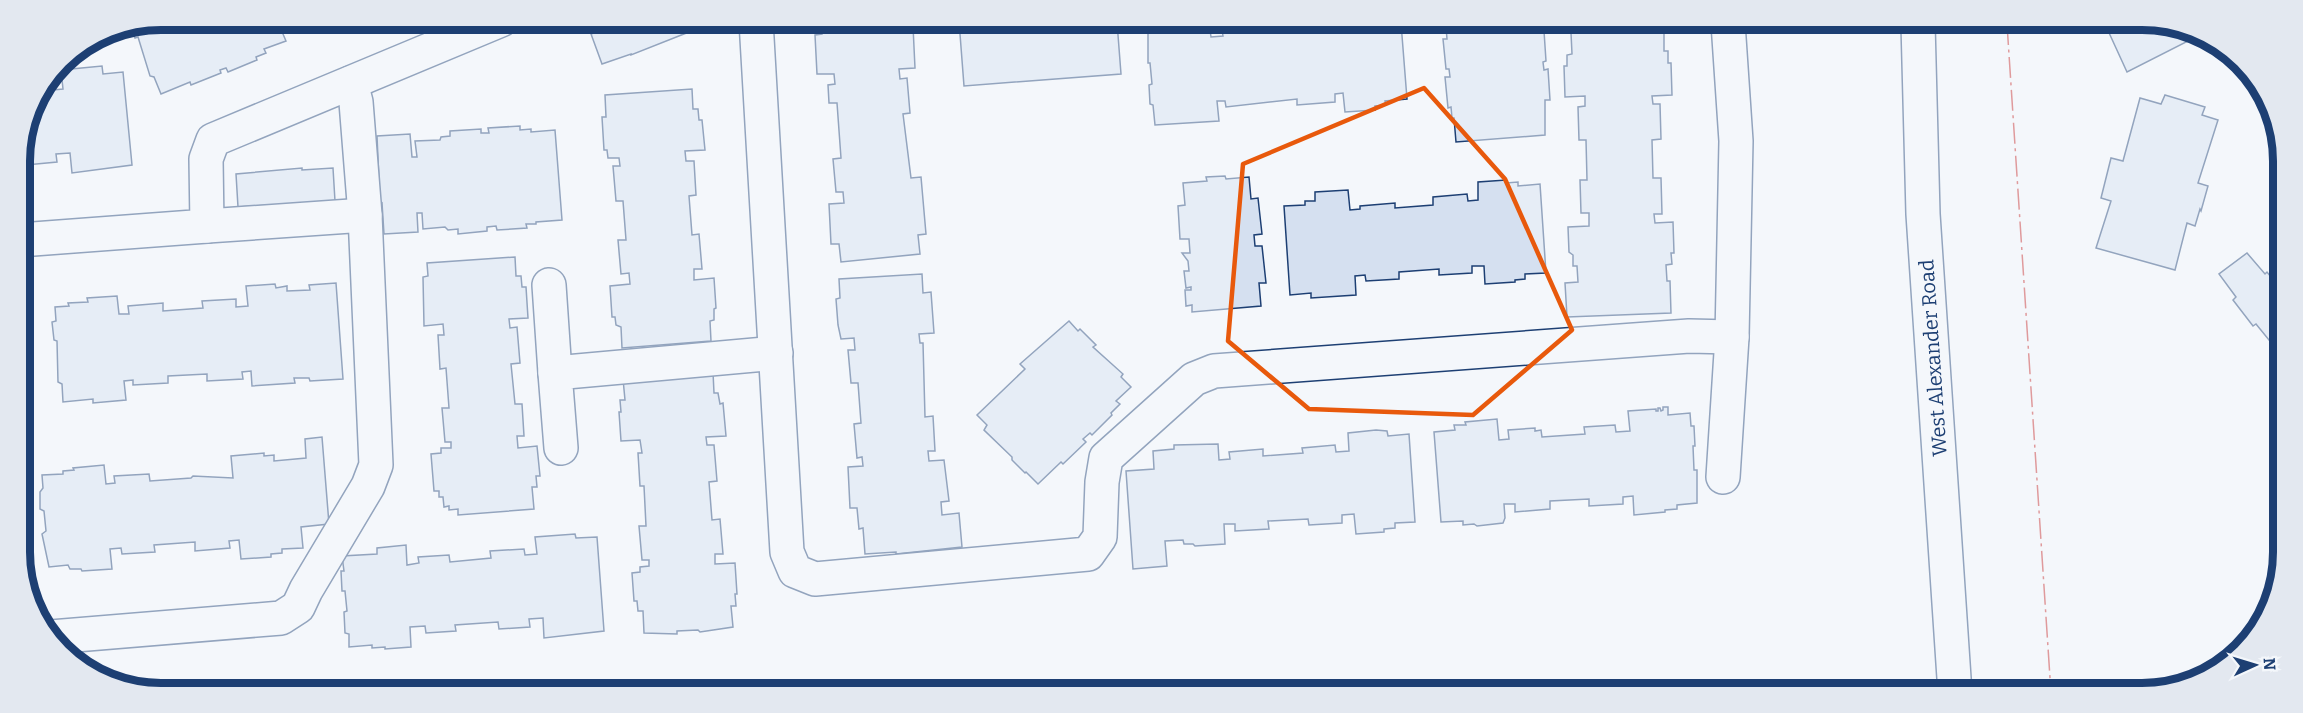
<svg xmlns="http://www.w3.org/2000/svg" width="2303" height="713" font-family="Bitter,serif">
	<rect width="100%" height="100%" fill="#f4f7fb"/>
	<g fill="#d5e0f0" stroke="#1d3f73" stroke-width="1.5">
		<path d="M 161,20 L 277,20 L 286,41 L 264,49 L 266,53 L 256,57 L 257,60 L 228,72 L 226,68 L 220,70 L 221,73 L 191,85 L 190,82 L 161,94 L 154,77 L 150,76 L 138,37 L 135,38 L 130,26 Z"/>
		<path d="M 619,21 L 690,21 L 694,30 L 631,55 L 631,54 L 602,64 L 591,34 L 619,23 Z"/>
		<path d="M 821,21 L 905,21 L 905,27 L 913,26 L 915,68 L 899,69 L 900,79 L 907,78 L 910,113 L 903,114 L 911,178 L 921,177 L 926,234 L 918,235 L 920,254 L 841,262 L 839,244 L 831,244 L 829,204 L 844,203 L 843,192 L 836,192 L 833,159 L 841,158 L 837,103 L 829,103 L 828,85 L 835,84 L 834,74 L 817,74 L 815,35 L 822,34 Z"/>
		<path d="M 959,21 L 1117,22 L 1121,74 L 964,86 Z"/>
		<path d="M 1181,22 L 1209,22 L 1211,37 L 1223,36 L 1222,30 L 1254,27 L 1255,33 L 1276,32 L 1276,25 L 1293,22 L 1330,22 L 1330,27 L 1339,26 L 1339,22 L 1401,23 L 1407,99 L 1385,101 L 1386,105 L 1375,106 L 1375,110 L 1345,112 L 1343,93 L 1335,94 L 1335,102 L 1297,105 L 1297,99 L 1226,107 L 1225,101 L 1217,101 L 1219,121 L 1155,125 L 1153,105 L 1150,104 L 1149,85 L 1152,84 L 1150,63 L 1148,63 L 1148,29 L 1168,28 L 1168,23 Z"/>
		<path d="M 1449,23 L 1540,23 L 1540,31 L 1544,31 L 1546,61 L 1543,62 L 1544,70 L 1548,69 L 1550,100 L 1545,100 L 1545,135 L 1456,142 L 1454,118 L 1452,118 L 1451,107 L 1448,108 L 1445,77 L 1450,77 L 1449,69 L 1446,69 L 1443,39 L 1447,39 L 1446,27 L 1450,27 Z"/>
		<path d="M 2105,24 L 2179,24 L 2198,36 L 2127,72 Z"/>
		<path d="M 1628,29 L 1664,31 L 1664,51 L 1668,51 L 1668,63 L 1671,63 L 1672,95 L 1652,96 L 1653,104 L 1660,104 L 1661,139 L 1652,140 L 1653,178 L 1661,178 L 1662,214 L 1654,214 L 1655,223 L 1673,222 L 1674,253 L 1671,253 L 1672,264 L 1666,265 L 1667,281 L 1670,281 L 1671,313 L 1567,317 L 1565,283 L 1578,282 L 1577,266 L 1573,266 L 1573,255 L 1569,252 L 1568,227 L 1589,226 L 1589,213 L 1581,213 L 1580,180 L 1587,180 L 1586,140 L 1579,140 L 1578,107 L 1585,106 L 1585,96 L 1565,97 L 1564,66 L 1567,66 L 1567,55 L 1572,54 L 1571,33 L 1629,31 Z"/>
		<path d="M 102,66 L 103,74 L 123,72 L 132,165 L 72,173 L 70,153 L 56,154 L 57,162 L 26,165 L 26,158 L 20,159 L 20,152 L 30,106 L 46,83 L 52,83 L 53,90 L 63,89 L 61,70 Z"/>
		<path d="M 692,89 L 693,109 L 698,109 L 699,120 L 702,120 L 705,150 L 685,151 L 686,161 L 694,161 L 696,195 L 689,196 L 692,235 L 699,234 L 702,269 L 694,269 L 694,280 L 714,278 L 716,308 L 714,309 L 714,320 L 710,321 L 711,341 L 622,348 L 621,327 L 616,325 L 615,317 L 612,317 L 610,286 L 630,284 L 629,273 L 621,274 L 618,240 L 626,240 L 623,201 L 616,201 L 613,166 L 620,166 L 619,158 L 608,158 L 607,150 L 604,150 L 602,117 L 606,117 L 605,95 Z"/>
		<path d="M 2165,95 L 2205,107 L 2202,115 L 2218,120 L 2198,183 L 2208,186 L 2201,211 L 2200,209 L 2195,226 L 2187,223 L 2175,270 L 2096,248 L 2111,201 L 2101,198 L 2111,158 L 2123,161 L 2140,98 L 2161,104 Z"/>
		<path d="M 520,126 L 520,130 L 531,129 L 531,132 L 555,130 L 562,220 L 536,222 L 536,224 L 526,224 L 527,228 L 497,230 L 496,226 L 487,227 L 487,231 L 458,234 L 458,229 L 448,230 L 445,227 L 423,229 L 422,213 L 417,213 L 418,232 L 384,234 L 382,203 L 380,204 L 377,136 L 410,134 L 412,157 L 417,157 L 415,141 L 440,140 L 441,137 L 450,136 L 450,131 L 481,129 L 481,133 L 489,133 L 488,128 Z"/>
		<path d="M 302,168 L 302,170 L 333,168 L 335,201 L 270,207 L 270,205 L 238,207 L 236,174 Z"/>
		<path d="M 1225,176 L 1226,179 L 1249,177 L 1251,199 L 1258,198 L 1262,234 L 1254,235 L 1255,246 L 1262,246 L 1266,283 L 1259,283 L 1261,306 L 1192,312 L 1192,305 L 1186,306 L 1185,290 L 1191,290 L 1191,287 L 1186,288 L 1184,271 L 1189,271 L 1188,261 L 1182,253 L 1190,253 L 1189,239 L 1180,239 L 1178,206 L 1185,205 L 1183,183 L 1207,181 L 1206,177 Z"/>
		<path d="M 1506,180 L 1506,183 L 1518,182 L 1518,186 L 1540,184 L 1546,273 L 1525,274 L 1525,279 L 1515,280 L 1515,282 L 1485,284 L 1484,266 L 1472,266 L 1472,273 L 1439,275 L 1439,269 L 1399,272 L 1399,279 L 1366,281 L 1365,275 L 1355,276 L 1356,295 L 1311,298 L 1311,293 L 1290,295 L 1284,206 L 1305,205 L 1305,201 L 1315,201 L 1315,192 L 1348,190 L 1350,210 L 1360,209 L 1360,206 L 1395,203 L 1395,208 L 1433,205 L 1433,197 L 1467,194 L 1468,201 L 1478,200 L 1478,182 Z"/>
		<path d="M 2247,253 L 2265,274 L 2267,272 L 2271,277 L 2279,271 L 2280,273 L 2280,331 L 2269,340 L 2256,324 L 2253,326 L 2233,300 L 2236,297 L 2219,274 Z"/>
		<path d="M 515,257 L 516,276 L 521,276 L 522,287 L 526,287 L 528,318 L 509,319 L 510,328 L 517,327 L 520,363 L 511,364 L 515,404 L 522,404 L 524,436 L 517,436 L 518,448 L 537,446 L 540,476 L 536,476 L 537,487 L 532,487 L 534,509 L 458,515 L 458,509 L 449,510 L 449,506 L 444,507 L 443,497 L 439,497 L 439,491 L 434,491 L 431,454 L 441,453 L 441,448 L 451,448 L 451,442 L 445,442 L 442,408 L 449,408 L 446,368 L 440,369 L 438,335 L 444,335 L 443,324 L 424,326 L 423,277 L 428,276 L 427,263 Z"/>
		<path d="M 922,274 L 923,293 L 931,292 L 934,333 L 919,334 L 920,343 L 923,343 L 925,417 L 933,416 L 935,451 L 928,451 L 929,461 L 944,460 L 949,501 L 941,502 L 942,515 L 959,513 L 962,547 L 896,554 L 896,552 L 865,554 L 863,528 L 859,529 L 857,508 L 850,508 L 848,467 L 863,466 L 862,457 L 857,458 L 854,424 L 861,423 L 858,383 L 851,383 L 848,350 L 855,350 L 854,338 L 841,339 L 838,325 L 836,299 L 840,298 L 839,279 Z"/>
		<path d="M 336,283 L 343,379 L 310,381 L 309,378 L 294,378 L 295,383 L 252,386 L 251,371 L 242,372 L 243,379 L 207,381 L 207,374 L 168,376 L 168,383 L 133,385 L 133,380 L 124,381 L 126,400 L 93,403 L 93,399 L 63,402 L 62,384 L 58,382 L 57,341 L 54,340 L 52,322 L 56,321 L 55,307 L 69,306 L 68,303 L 88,302 L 87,298 L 117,296 L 119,314 L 129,314 L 128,306 L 163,303 L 163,311 L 203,308 L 202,301 L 236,299 L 236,307 L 248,306 L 246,286 L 275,284 L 276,288 L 287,286 L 287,291 L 310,290 L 309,285 Z"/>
		<path d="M 1069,321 L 1078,331 L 1080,329 L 1096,345 L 1093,347 L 1123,374 L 1121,377 L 1131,387 L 1116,401 L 1120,404 L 1111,413 L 1112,415 L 1092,435 L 1090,433 L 1083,439 L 1086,442 L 1063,464 L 1061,462 L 1038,484 L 1026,472 L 1025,473 L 1012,460 L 1012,457 L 984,430 L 987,425 L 977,415 L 1025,369 L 1020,364 Z"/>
		<path d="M 713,372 L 714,393 L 718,393 L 720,404 L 723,403 L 726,436 L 706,437 L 707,445 L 714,445 L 717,481 L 709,482 L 712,520 L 720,519 L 723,554 L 715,554 L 715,564 L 735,563 L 737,594 L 735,594 L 736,606 L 731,606 L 733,627 L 700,632 L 698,630 L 677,631 L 677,634 L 644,633 L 643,611 L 638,611 L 637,601 L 634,601 L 632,573 L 640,572 L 640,567 L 649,566 L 649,560 L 642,560 L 639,526 L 646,526 L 644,486 L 640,486 L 638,453 L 642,453 L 640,440 L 621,441 L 619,412 L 621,412 L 620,400 L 625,400 L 623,379 Z"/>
		<path d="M 1663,407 L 1668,407 L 1668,415 L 1690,413 L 1691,426 L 1694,426 L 1695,446 L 1693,446 L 1694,470 L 1697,470 L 1697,503 L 1677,505 L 1677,509 L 1665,510 L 1665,512 L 1634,515 L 1633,496 L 1623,497 L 1623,504 L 1589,506 L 1589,499 L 1550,501 L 1550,509 L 1515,512 L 1515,504 L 1504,504 L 1505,518 L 1503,523 L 1477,526 L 1474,524 L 1463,525 L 1463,521 L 1441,522 L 1434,432 L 1455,430 L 1454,425 L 1466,425 L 1465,422 L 1497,419 L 1499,440 L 1509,439 L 1508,430 L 1535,428 L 1535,431 L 1541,430 L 1542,437 L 1585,434 L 1584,427 L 1615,425 L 1616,432 L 1630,431 L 1628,411 L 1656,409 L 1656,411 L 1658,411 L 1658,408 L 1660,408 L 1661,411 L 1663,410 Z"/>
		<path d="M 1376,430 L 1387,431 L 1388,436 L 1409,434 L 1415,522 L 1395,523 L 1395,528 L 1384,529 L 1384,532 L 1356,534 L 1354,514 L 1342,515 L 1342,523 L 1309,525 L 1308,519 L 1268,521 L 1269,529 L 1235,531 L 1235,524 L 1224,524 L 1225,544 L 1195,546 L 1193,544 L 1184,544 L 1183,540 L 1165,541 L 1167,566 L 1133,569 L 1126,471 L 1154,469 L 1153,451 L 1174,449 L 1174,445 L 1218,444 L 1219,460 L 1230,459 L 1229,452 L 1263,449 L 1263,456 L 1303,453 L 1302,448 L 1335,445 L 1336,452 L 1349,451 L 1348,433 Z"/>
		<path d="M 322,437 L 329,524 L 301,527 L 303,548 L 282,549 L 282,553 L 271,554 L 271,557 L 241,559 L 239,540 L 229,541 L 230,548 L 195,551 L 195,542 L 154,545 L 155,552 L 122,554 L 121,548 L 110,549 L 112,569 L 82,571 L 81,569 L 70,569 L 68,565 L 49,567 L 42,534 L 46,531 L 44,511 L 40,509 L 40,492 L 43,488 L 42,475 L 63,474 L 63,471 L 74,470 L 73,468 L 104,465 L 106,484 L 115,483 L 114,476 L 149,474 L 150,481 L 191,478 L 193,476 L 233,478 L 231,456 L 264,453 L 264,456 L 274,455 L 274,461 L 306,458 L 305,439 Z"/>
		<path d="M 575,534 L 576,538 L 597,537 L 604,631 L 544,638 L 543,618 L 529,619 L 530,627 L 499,629 L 498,622 L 455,625 L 456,631 L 426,633 L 425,626 L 410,627 L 411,647 L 385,649 L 385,647 L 372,648 L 372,645 L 349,647 L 349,634 L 345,633 L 344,612 L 347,611 L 345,591 L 342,591 L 341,571 L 344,571 L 342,556 L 377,554 L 377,548 L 406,545 L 407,565 L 419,563 L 418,557 L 449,555 L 450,562 L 491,558 L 490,551 L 524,549 L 525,555 L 537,554 L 535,537 Z"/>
	</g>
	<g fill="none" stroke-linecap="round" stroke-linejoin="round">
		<g stroke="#1d3f73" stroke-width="36">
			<g id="minor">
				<path d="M 756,21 L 787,552 L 795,571 L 815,579 L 1088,554 L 1100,537 L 1102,482 L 1106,458 L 1194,379 L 1214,371 L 1689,336 L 1732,337"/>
				<path d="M 207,226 L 365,215"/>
				<path d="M 20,240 L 207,226 L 206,159 L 213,140 L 501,20"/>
				<path d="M 549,285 L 555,373"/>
				<path d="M 561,448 L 555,373 L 776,353"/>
				<path d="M 1723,477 L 1732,337 L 1736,141 L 1728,23"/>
				<path d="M 51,637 L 281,618 L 298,607 L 306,590 L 368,486 L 376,465 L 365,215 L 356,102 L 351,83"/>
			</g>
		</g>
		<g stroke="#1d3f73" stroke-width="36">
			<path id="major" d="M 1918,24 L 1923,214 L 1955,693"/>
		</g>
		<use href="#minor" stroke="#f4f7fb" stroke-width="33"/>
		<use href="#major" stroke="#f4f7fb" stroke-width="33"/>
		<path stroke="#c62828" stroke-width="1.5" stroke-dasharray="21 4.5 3 4.5" stroke-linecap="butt" d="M 2007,24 L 2051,693"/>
	</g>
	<path d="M0 0H2303V713H0ZM 1424,88 L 1505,179 L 1572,330 L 1473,415 L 1309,409 L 1228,341 L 1243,164 Z" fill="#f4f7fb" fill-opacity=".55" fill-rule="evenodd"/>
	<path fill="none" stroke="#e8590c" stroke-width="4.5" stroke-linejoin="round" d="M 1424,88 L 1505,179 L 1572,330 L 1473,415 L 1309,409 L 1228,341 L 1243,164 Z"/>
	<g text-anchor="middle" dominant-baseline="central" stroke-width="4.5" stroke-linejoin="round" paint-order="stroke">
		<g font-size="20" fill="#1d3f73" stroke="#f4f7fb">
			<text transform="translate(1933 358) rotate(-94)">West Alexander Road</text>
		</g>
	</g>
	<path d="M0 0H2303V713H0ZM161 30H2142A131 131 0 0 1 2273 161V552A131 131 0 0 1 2142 683H161A131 131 0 0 1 30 552V161A131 131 0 0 1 161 30Z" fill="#e3e8f0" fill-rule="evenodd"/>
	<path fill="none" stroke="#1d3f73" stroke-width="8" d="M161 30H2142A131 131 0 0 1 2273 161V552A131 131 0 0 1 2142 683H161A131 131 0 0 1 30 552V161A131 131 0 0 1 161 30Z"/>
	<g transform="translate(2255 665) rotate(86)" stroke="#f4f7fb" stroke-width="4.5" paint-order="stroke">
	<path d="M0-4.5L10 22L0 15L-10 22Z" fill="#1d3f73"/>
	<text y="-9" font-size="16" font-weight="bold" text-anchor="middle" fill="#1d3f73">N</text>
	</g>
</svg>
